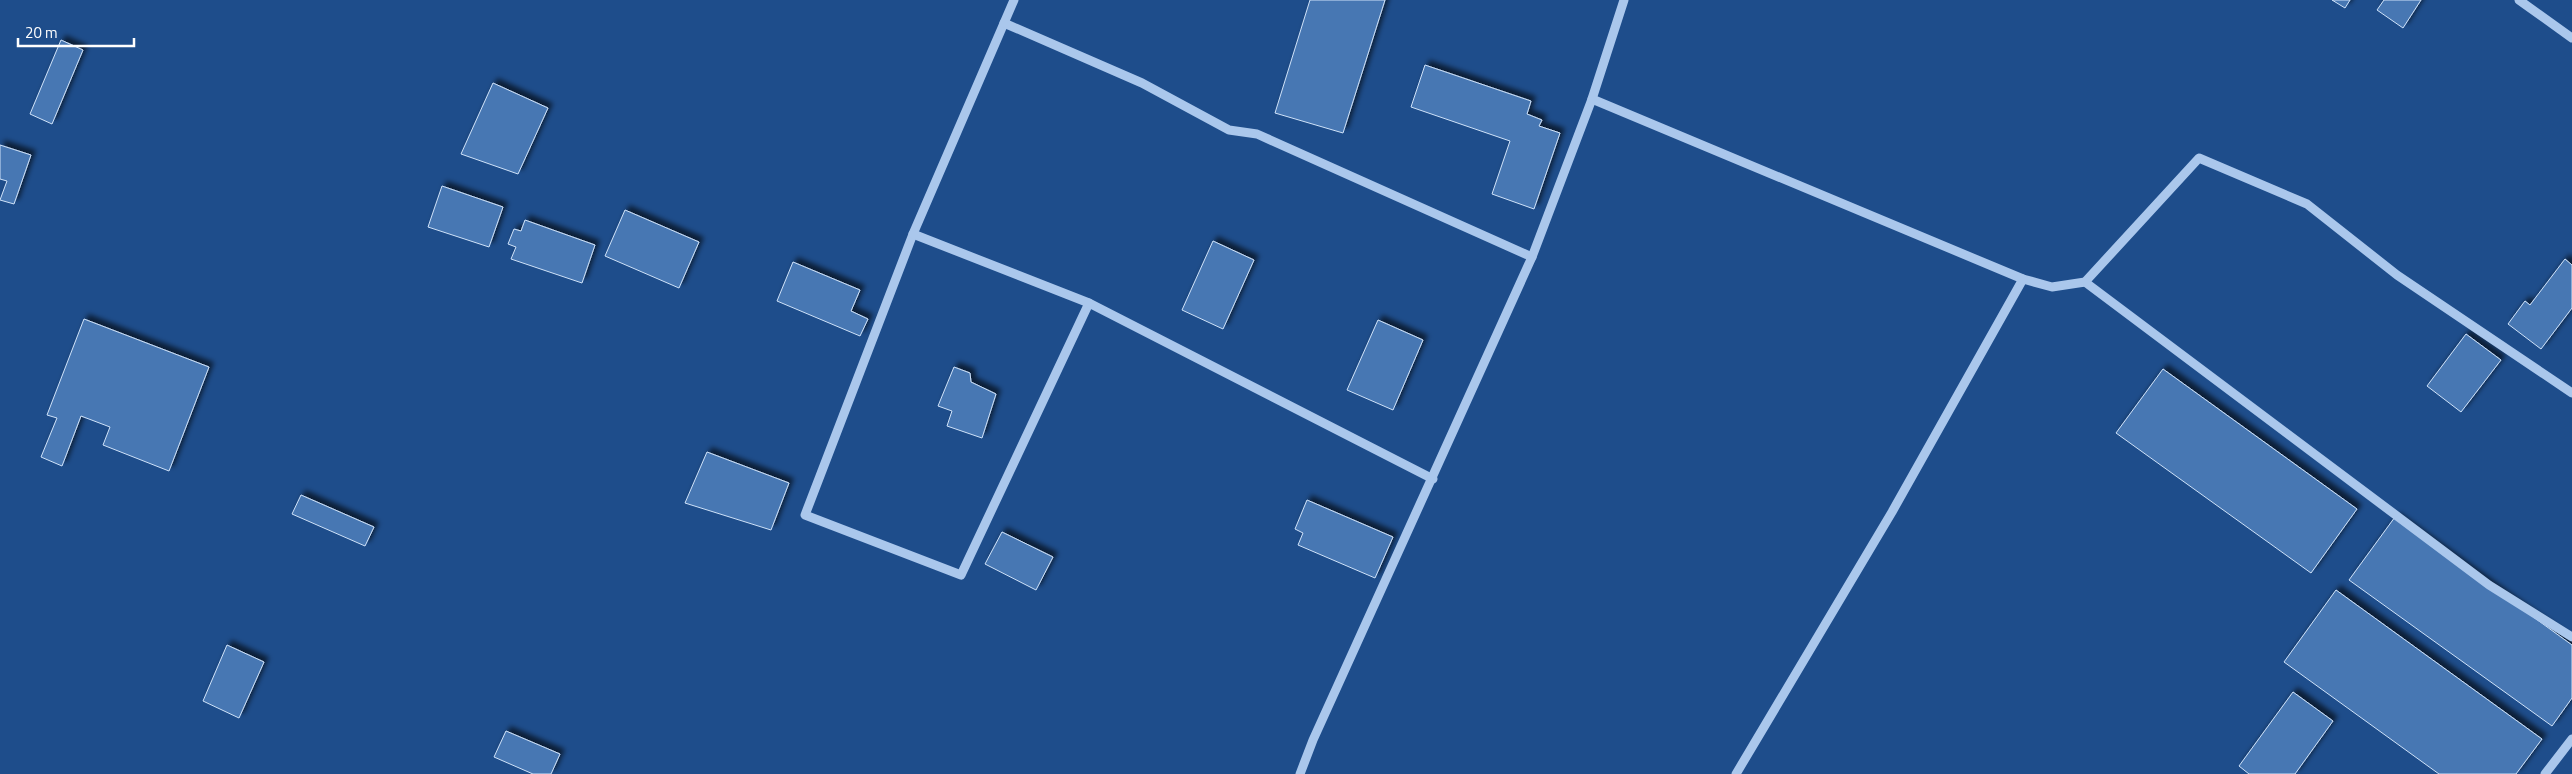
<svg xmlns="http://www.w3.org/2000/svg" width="2572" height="774" font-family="'Titillium Web',sans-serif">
	<defs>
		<filter id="shadow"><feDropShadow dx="4.5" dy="-4.5" stdDeviation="2.5" flood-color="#0009"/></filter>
	</defs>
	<rect width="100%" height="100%" fill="#1e4d8b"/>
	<g fill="#4677b3" stroke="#cfe2f9" filter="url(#shadow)">
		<path d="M 1310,0 L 1385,0 L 1343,133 L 1275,113 Z"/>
		<path d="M 2332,0 L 2350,0 L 2345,8 Z"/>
		<path d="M 2384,0 L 2421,0 L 2403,28 L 2377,10 Z"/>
		<path d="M 61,40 L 83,50 L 52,124 L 30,114 Z"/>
		<path d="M 1425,65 L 1531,101 L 1527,114 L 1542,120 L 1539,126 L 1560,133 L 1534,209 L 1492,194 L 1510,141 L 1411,107 Z"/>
		<path d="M 493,83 L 548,108 L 518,174 L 461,154 Z"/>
		<path d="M 0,145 L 31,155 L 14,204 L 0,200 L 7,181 L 0,179 Z"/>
		<path d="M 442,186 L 503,207 L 489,247 L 428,227 Z"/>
		<path d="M 625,210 L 699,242 L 679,288 L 605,256 Z"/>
		<path d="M 525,220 L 595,245 L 582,283 L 511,259 L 516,247 L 508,244 L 514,229 L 521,231 Z"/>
		<path d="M 1213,241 L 1254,260 L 1223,329 L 1182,310 Z"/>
		<path d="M 2565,259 L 2572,265 L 2572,308 L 2541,349 L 2508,324 L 2525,301 L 2530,305 Z"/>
		<path d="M 793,262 L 860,290 L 851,311 L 868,319 L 860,336 L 777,301 Z"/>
		<path d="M 84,319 L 209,367 L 169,471 L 103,445 L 110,427 L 81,416 L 62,466 L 41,457 L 57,418 L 47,415 Z"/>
		<path d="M 1378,320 L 1423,340 L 1393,410 L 1347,390 Z"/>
		<path d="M 2466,334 L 2501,360 L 2461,412 L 2427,386 Z"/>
		<path d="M 954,367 L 970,373 L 971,382 L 996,394 L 982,438 L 947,426 L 952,411 L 938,406 Z"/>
		<path d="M 2163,369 L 2357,509 L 2311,573 L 2116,433 Z"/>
		<path d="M 707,452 L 789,483 L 771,530 L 685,503 Z"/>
		<path d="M 301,495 L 374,527 L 365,546 L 292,514 Z"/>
		<path d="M 1307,500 L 1393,537 L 1375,578 L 1298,545 L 1303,533 L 1295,529 Z"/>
		<path d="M 2395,517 L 2572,645 L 2572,698 L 2552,726 L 2349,580 Z"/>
		<path d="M 1002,532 L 1053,557 L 1036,590 L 985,564 Z"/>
		<path d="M 2336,590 L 2542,739 L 2516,774 L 2439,774 L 2284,662 Z"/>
		<path d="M 227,645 L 264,662 L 239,718 L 203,701 Z"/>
		<path d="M 2293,692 L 2333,721 L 2295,774 L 2249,774 L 2239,766 Z"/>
		<path d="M 506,731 L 560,754 L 551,774 L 533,774 L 494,757 Z"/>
	</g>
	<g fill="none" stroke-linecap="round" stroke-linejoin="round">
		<g stroke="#aac7ec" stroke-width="9">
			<path d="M 1014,0 L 913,234 L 805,515 L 961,575 L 1089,303"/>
			<path d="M 2519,0 L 2572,38"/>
			<path d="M 1004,23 L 1142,83 L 1229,130 L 1257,134 L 1532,257"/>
			<path d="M 1592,99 L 2023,279 L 2052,287 L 2085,282 L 2199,158 L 2307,204 L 2397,275 L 2572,393"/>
			<path d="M 913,234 L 1089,303 L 1433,479"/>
			<path d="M 2085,282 L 2489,585 L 2572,637"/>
			<path d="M 1300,774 L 1313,740 L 1532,257 L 1592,99 L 1624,0"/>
			<path d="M 1736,774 L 1892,512 L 2023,279"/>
			<path d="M 2545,774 L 2572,739"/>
		</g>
	</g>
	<path d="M18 38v8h116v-8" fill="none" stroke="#ffffff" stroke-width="2.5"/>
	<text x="25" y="38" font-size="15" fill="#ffffff" stroke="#1e4d8b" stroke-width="4" paint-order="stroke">20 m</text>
</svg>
